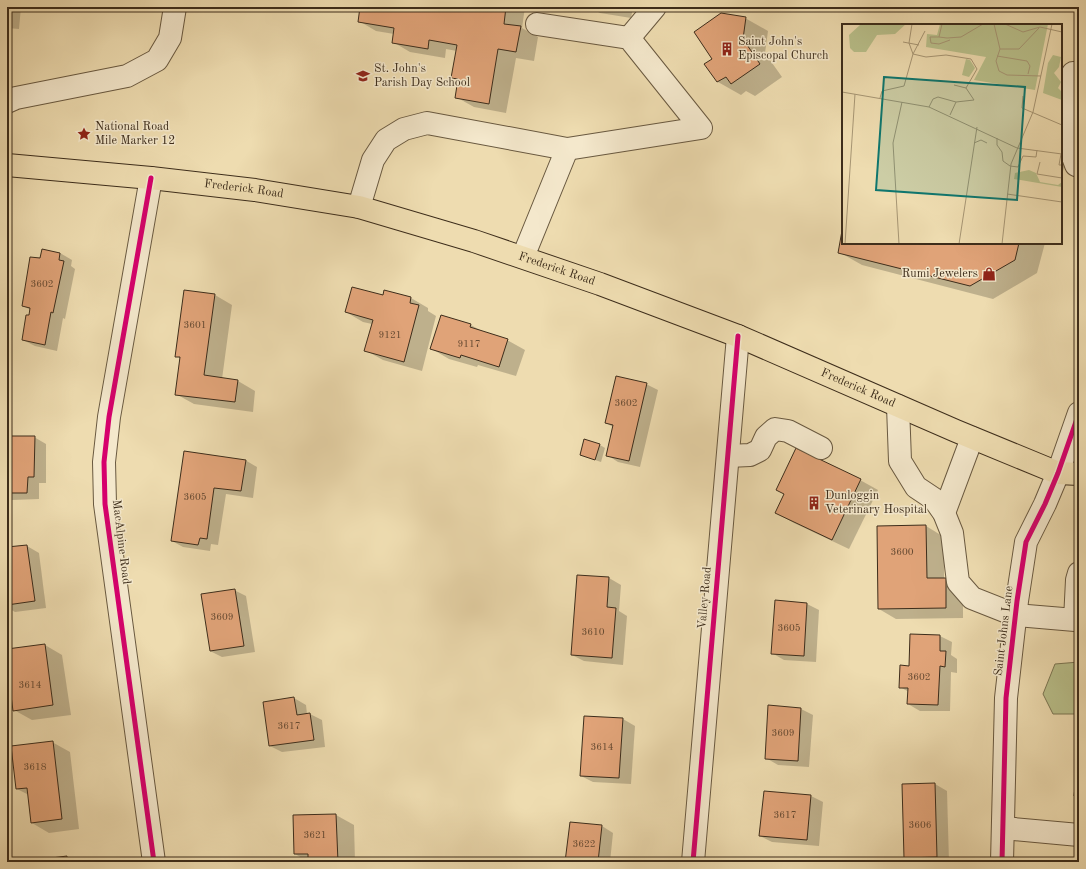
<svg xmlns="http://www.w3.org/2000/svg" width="1086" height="869" font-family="'Old Standard TT',serif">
	<rect width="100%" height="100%" fill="#eedcb0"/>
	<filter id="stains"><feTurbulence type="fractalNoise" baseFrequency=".005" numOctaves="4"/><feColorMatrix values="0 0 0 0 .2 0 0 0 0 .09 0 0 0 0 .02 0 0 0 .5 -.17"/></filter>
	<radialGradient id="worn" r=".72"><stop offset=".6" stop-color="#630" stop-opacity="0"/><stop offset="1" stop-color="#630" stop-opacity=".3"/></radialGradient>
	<g fill="#b9c08b" stroke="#7b7653">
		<path d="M 1031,7 L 1079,7 L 1079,12 Z"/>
		<path d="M 1079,662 L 1079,714 L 1053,714 L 1043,694 L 1055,664 Z"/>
	</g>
	<g fill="#0003">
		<path d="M 7,7 L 21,7 L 19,29 L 7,28 Z"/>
		<path d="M 361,7 L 525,7 L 522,28 L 538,37 L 534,61 L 516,58 L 506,113 L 474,107 L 456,97 L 459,81 L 452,77 L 457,51 L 446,49 L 445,58 L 410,52 L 393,42 L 394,34 L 376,31 L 359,21 Z"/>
		<path d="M 589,7 L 633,7 L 631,18 L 600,13 Z"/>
		<path d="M 745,18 L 768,31 L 765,53 L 782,77 L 755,96 L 746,91 L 741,95 L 718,82 L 706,64 L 713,59 Z"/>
		<path d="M 1061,103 L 1078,112 L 1061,179 Z"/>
		<path d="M 843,231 L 843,243 L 1045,243 L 1037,273 L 993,299 L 862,265 L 839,252 Z"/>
		<path d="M 43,250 L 60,253 L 72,260 L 71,266 L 75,269 L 65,319 L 63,318 L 57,351 L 35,346 L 23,340 L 31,310 L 23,306 L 41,260 Z"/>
		<path d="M 385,291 L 411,298 L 428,308 L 428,311 L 436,316 L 422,371 L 383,360 L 365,350 L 372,324 L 363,322 L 346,312 L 383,297 Z"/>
		<path d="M 215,295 L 232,305 L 222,379 L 238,381 L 255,391 L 253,412 L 194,404 L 176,394 L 181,359 L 177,356 Z"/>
		<path d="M 471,325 L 485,333 L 507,340 L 525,350 L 516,376 L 478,365 L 477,367 L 449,359 L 432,349 Z"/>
		<path d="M 646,384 L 658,390 L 640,467 L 618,462 L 607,455 L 613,427 L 606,423 Z"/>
		<path d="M 34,437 L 46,444 L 46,483 L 39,483 L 39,499 L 12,500 L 7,497 L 7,467 L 8,467 Z"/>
		<path d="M 585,440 L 600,445 L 605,448 L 601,462 L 586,457 L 581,454 Z"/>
		<path d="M 185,452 L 245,460 L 257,467 L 253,498 L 226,494 L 218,545 L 211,544 L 210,551 L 183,547 L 172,541 Z"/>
		<path d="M 860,480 L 878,490 L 849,549 L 794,523 L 776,513 Z"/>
		<path d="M 926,526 L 944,537 L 944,579 L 963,589 L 963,618 L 896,619 L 879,609 L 878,527 Z"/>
		<path d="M 27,546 L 39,553 L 46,608 L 15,612 L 7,607 L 7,548 Z"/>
		<path d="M 609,578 L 621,585 L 619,611 L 627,616 L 623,665 L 584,661 L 572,655 Z"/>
		<path d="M 234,590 L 246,596 L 255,652 L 222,657 L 210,651 Z"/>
		<path d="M 776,601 L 807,604 L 819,610 L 816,662 L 784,660 L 772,653 Z"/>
		<path d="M 940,636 L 952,642 L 951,655 L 957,659 L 957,673 L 951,672 L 950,711 L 920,711 L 908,704 L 909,692 L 900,687 L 909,667 Z"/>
		<path d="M 45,645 L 62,655 L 71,715 L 32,720 L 14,710 L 7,650 Z"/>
		<path d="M 294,698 L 306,705 L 307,714 L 310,714 L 322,720 L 325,747 L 282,752 L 270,746 Z"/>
		<path d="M 801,709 L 813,715 L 809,767 L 778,765 L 766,758 Z"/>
		<path d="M 623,719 L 635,726 L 631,784 L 593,782 L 581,776 Z"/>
		<path d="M 52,742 L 70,752 L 79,829 L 49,833 L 32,823 L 29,795 L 17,789 Z"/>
		<path d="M 935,784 L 947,791 L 949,862 L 913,862 L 905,857 L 903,785 Z"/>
		<path d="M 811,796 L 823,802 L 819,846 L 772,842 L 760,836 Z"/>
		<path d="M 336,815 L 354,825 L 355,862 L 309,862 L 295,854 L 294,816 Z"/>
		<path d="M 602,826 L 613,833 L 610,862 L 566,862 Z"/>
		<path d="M 66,857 L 74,862 L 37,862 Z"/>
	</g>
	<g fill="#e0a378" stroke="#3d2d1b">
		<path d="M 360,7 L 506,7 L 504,24 L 521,26 L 516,52 L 498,49 L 489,104 L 455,98 L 458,79 L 451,78 L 457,45 L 429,40 L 428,49 L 392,43 L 394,28 L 358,22 Z"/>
		<path d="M 721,13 L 746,17 L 743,39 L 760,64 L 731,84 L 726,77 L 717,82 L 704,64 L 712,59 L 694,32 Z"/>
		<path d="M 843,225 L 843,243 L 1019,243 L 1015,260 L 970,286 L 838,253 Z"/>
		<path d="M 42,249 L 60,253 L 59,260 L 64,261 L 53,313 L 51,312 L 45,345 L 22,340 L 26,315 L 29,315 L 30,308 L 22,306 L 30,257 L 40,258 Z"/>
		<path d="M 352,287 L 383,295 L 384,290 L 411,297 L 410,303 L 419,305 L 404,362 L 364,351 L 373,320 L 345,312 Z"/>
		<path d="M 184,290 L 215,294 L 204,375 L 238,380 L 235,402 L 175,395 L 180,357 L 175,357 Z"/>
		<path d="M 441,315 L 471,324 L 470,327 L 508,339 L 499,367 L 461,355 L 460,358 L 430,349 Z"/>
		<path d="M 616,376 L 647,383 L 629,461 L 606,456 L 613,425 L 605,423 Z"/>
		<path d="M 8,436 L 35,436 L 34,477 L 28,477 L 27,493 L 7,493 Z"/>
		<path d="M 584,439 L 600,444 L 595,460 L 580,455 Z"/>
		<path d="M 796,448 L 861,479 L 832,540 L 775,513 L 784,494 L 776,490 Z"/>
		<path d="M 184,451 L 246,460 L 241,491 L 214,488 L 207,539 L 200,538 L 198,545 L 171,541 Z"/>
		<path d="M 926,525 L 927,578 L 946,578 L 946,608 L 878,609 L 877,526 Z"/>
		<path d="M 27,545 L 35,601 L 7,605 L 7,547 Z"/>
		<path d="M 577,575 L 609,577 L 607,607 L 616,608 L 612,658 L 571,655 Z"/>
		<path d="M 235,589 L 244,646 L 210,651 L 201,594 Z"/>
		<path d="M 775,600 L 807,603 L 804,656 L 771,654 Z"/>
		<path d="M 910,634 L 940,635 L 940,651 L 946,651 L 945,667 L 940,666 L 938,705 L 907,704 L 908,688 L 899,688 L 900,665 L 909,666 Z"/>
		<path d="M 45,644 L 53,705 L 13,711 L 7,664 L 7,649 Z"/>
		<path d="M 294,697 L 297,715 L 310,713 L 314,740 L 269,746 L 263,702 Z"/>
		<path d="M 768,705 L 801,708 L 798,761 L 765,759 Z"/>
		<path d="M 584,716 L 623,718 L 619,778 L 580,776 Z"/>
		<path d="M 53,741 L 62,819 L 31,823 L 27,788 L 16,789 L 11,746 Z"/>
		<path d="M 1078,760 L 1079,760 L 1079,797 L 1074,796 Z"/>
		<path d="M 935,783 L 937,857 L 904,858 L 902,784 Z"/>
		<path d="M 764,791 L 811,795 L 807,840 L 759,836 Z"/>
		<path d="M 336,814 L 338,862 L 308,862 L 308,854 L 294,854 L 293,815 Z"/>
		<path d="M 570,822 L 602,825 L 598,862 L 565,862 Z"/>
		<path d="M 67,856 L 67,862 L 36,862 L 36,860 Z"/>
	</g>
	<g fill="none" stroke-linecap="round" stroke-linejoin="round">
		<g stroke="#695940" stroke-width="24">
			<g id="minor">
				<path d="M 629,38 L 655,7"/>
				<path d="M 1073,73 L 1065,128 L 1070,149 L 1076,165 L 1079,166"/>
				<path d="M 7,102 L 16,98 L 127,76 L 157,60 L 170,38 L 175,7"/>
				<path d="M 151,178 L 109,417 L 104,462 L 105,504 L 154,862"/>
				<path d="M 359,207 L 373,160 L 386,140 L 404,129 L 427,123 L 567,149 L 701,128 L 629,38 L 537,24"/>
				<path d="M 523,257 L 567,149"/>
				<path d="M 898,406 L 900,461 L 916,487 L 934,499 L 944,513 L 952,533 L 958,582 L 972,598 L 1015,615 L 1075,620 L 1077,580 L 1079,573"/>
				<path d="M 728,456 L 750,455 L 760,450 L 766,437 L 775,429 L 788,431 L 821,448"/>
				<path d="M 944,513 L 972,438"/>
				<path d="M 1003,828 L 1079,835"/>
				<path d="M 693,862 L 738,336"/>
				<path d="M 1002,862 L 1006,698 L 1017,601 L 1026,542 L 1045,504 L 1058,473 L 1079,413"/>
			</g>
		</g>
		<g stroke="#3d2d1b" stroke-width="24">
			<g id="major">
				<path id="s1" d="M 7,165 L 151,178 L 255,190 L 359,207 L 474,241 L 600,284 L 738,336 L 956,431 L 1058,473 L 1079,474"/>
			</g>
		</g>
		<use href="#minor" stroke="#f4e8cc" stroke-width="22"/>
		<use href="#major" stroke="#eedcb0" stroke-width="22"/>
		<g stroke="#f4e8cc" stroke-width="8">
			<g id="cycleway">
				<path d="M 151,178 L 109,417 L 104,462 L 105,504 L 154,862"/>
				<path d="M 693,862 L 738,336"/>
				<path d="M 1002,862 L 1006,698 L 1017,601 L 1026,542 L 1045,504 L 1058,473 L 1079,413"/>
			</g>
		</g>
		<use href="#cycleway" stroke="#d6006c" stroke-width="5"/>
	</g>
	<defs>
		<g id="building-bare" transform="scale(1.08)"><path d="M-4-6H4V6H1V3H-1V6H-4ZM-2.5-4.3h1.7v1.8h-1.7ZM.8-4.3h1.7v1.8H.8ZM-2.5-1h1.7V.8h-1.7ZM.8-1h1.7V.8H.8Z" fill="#8f2418" stroke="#f4e8cc" stroke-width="2.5" paint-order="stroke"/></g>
		<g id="school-bare" transform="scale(1.08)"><path d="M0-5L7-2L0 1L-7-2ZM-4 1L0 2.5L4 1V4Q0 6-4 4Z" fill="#8f2418" stroke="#f4e8cc" stroke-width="2.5" paint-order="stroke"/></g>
		<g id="sight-bare" transform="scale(1.08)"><path d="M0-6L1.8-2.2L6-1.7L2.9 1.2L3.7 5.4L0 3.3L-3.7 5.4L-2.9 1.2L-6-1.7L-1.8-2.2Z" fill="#8f2418" stroke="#f4e8cc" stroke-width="2.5" paint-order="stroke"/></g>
		<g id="shop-bare" transform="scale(1.08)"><path d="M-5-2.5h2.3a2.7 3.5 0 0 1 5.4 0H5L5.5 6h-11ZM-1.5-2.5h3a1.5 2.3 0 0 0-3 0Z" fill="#8f2418" stroke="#f4e8cc" stroke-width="2.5" paint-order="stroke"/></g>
	</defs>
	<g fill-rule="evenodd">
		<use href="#building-bare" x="727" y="49"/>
		<use href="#school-bare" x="363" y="76"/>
		<use href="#sight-bare" x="84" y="134"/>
		<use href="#shop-bare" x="989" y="274"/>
		<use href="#building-bare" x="814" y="503"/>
	</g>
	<g text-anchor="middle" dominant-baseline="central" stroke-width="3" stroke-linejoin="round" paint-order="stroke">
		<g font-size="10" fill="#664a32">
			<text x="42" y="284">3602</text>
			<text x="195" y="325">3601</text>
			<text x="390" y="335">9121</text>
			<text x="469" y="344">9117</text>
			<text x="626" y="403">3602</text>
			<text x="195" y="497">3605</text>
			<text x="902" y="552">3600</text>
			<text x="222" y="617">3609</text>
			<text x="789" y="628">3605</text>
			<text x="593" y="632">3610</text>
			<text x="919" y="677">3602</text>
			<text x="30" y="685">3614</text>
			<text x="289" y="726">3617</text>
			<text x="783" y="733">3609</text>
			<text x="602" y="747">3614</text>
			<text x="35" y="767">3618</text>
			<text x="785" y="815">3617</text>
			<text x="920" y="825">3606</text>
			<text x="315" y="835">3621</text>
			<text x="584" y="844">3622</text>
		</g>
		<g font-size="12" fill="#3d2d1b" stroke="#f4e8cc" text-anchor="start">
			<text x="738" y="42">Saint John's<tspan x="738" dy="14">Episcopal Church</tspan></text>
			<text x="374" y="69">St. John's<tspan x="374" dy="14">Parish Day School</tspan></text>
			<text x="95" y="127">National Road<tspan x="95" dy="14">Mile Marker 12</tspan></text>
			<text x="978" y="274" text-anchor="end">Rumi Jewelers</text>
			<text x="825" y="496">Dunloggin<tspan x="825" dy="14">Veterinary Hospital</tspan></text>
		</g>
		<g font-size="12" fill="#3d2d1b" stroke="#f4e8cc">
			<text stroke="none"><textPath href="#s1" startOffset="238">Frederick Road</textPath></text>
			<text stroke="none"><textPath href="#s1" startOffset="562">Frederick Road</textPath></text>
			<text stroke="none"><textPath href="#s1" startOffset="886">Frederick Road</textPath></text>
			<text transform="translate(121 542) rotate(83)">MacAlpine Road</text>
			<text transform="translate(705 598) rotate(-85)">Valley Road</text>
			<text transform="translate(1004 631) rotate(-83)">Saint Johns Lane</text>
		</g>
	</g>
	<g transform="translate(842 24)">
		<rect width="220" height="220" fill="#eedcb0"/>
		<path d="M 64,0 L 53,10 L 35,11 L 24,28 L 12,28 L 8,24 L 7,11 L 18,1 ZM 98,0 L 206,0 L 193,66 L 132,56 L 144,33 L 84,23 L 85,10 L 95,11 ZM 211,31 L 219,33 L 217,43 L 212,49 L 219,58 L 216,64 L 220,68 L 220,76 L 201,69 L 206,39 ZM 124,35 L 128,36 L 133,44 L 127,53 L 120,51 ZM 187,146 L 194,149 L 198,158 L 216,161 L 220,158 L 220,163 L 172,155 L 173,149 Z" fill="#b9c08b"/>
		<path fill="none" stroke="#a79674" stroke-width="1" d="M 70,0 L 67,19 L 71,30M 100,0 L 97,13 L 105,14 L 119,13 L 141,0M 152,0 L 158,25 L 154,37 L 157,47 L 165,51 L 199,52M 163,0 L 181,8 L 198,3 L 220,8M 97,13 L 88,13 L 89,19 L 97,20 L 108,16M 61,18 L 77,21M 158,25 L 177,25 L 197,4M 71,30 L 84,33 L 104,31 L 129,35 L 135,45 L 124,64M 155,32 L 185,37 L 188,42 L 186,50M 0,68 L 87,83 L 175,124 L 220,130M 181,72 L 180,84 L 220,101M 38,74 L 40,67 L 62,62 L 71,30 L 83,7M 87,83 L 91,75 L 96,73 L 114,78 L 132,76 L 124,64 L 112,61M 108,91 L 114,78M 155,114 L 155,121 L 160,128 L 161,137 L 168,142 L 176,143 L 181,132 L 194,133 L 195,126M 132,119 L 139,116 L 145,119M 219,130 L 217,141 L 220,141M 198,138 L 195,150 L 220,154M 165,170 L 220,178M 3,220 L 13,70M 57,220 L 51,119 L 60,78M 117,220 L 135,103M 160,220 L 169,140 L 191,88 L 210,0"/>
		<path fill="#0f766e" fill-opacity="0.15" stroke="#0f766e" stroke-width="2" d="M 42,53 L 183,63 L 175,176 L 34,166 Z"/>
		<rect width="220" height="220" fill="none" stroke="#3d2d1b" stroke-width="2"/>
	</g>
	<rect width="1086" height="869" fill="none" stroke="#eedcb0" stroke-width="24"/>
	<rect x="8" y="8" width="1070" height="853" fill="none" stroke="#3d2d1b" stroke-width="2"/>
	<rect x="12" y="12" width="1062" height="845" fill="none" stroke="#3d2d1b"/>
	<rect width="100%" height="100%" filter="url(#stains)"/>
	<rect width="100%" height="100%" fill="url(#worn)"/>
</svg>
